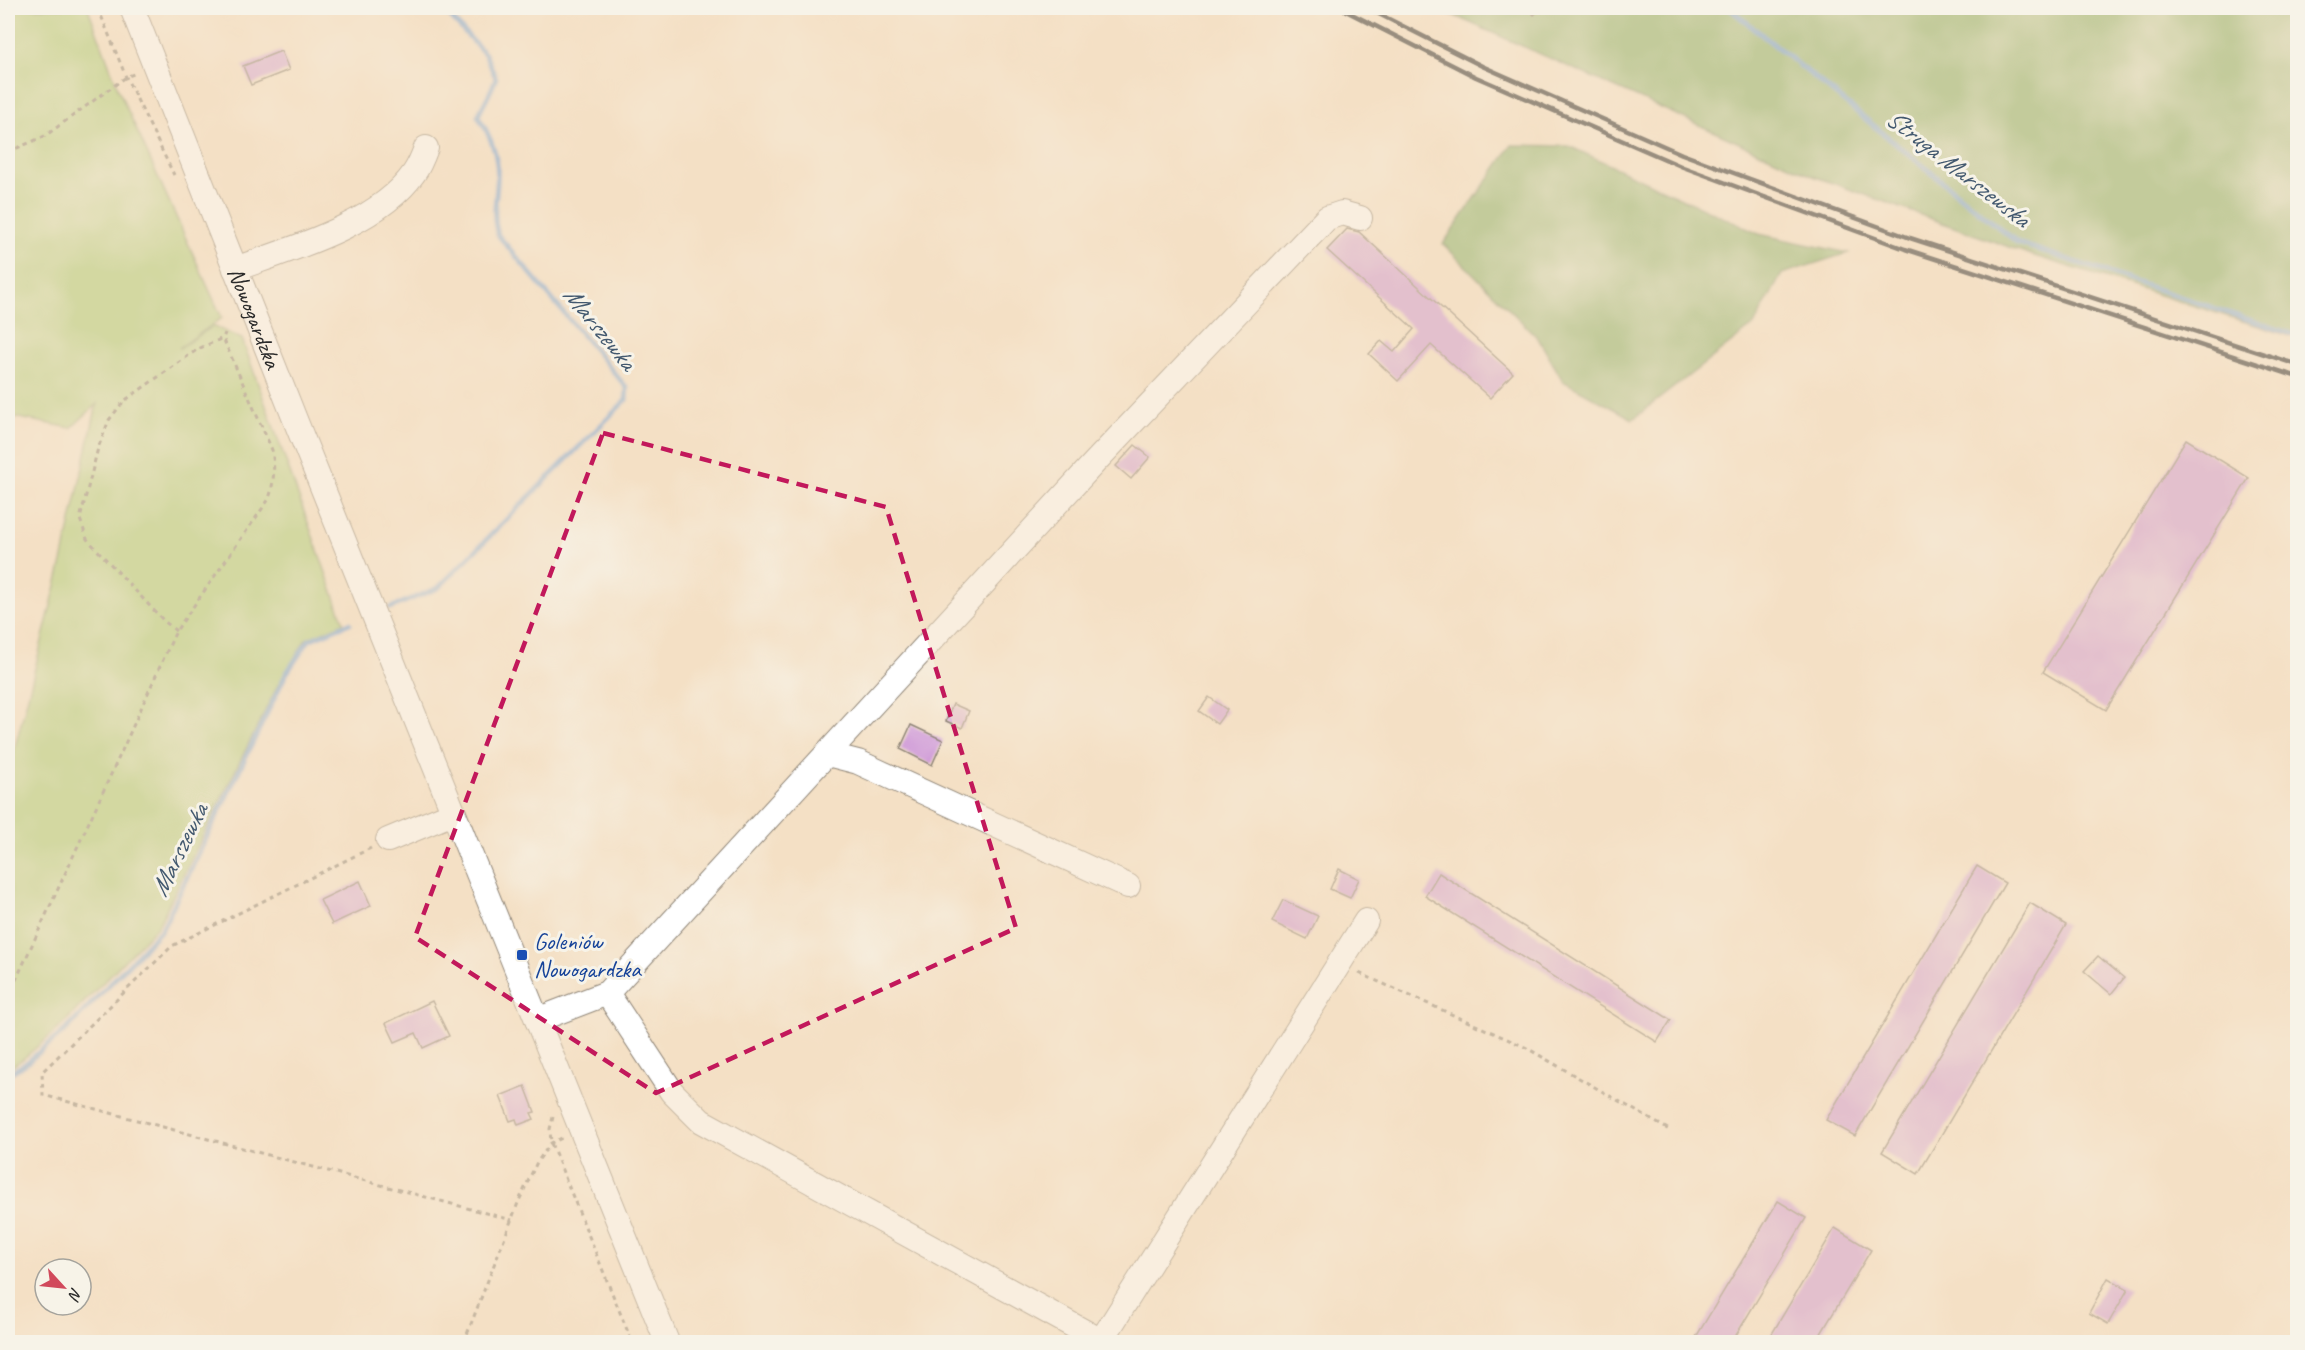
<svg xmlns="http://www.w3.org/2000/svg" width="2305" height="1350" font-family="Caveat,sans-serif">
	<rect width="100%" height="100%" fill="#f7f3e8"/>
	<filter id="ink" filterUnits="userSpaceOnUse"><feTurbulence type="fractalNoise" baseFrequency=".0167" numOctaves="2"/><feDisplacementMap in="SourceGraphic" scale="12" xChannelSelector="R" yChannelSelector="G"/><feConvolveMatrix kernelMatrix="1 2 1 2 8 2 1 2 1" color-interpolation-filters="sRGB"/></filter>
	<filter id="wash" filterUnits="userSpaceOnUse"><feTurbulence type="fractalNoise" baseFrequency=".008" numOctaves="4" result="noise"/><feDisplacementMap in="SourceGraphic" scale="24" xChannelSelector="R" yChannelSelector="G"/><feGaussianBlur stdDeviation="1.35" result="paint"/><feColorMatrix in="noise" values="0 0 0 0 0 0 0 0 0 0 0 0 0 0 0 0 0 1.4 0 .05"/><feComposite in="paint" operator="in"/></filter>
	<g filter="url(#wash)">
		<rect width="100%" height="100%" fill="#f4e0c5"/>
		<path fill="#aace77" stroke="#6a7c51" stroke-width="1.5" d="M 8,8 L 88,8 L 119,91 L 222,318 L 179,348 L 213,326 L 242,339 L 344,623 L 306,639 L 278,685 L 158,926 L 58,1029 L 24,1058 L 8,1069 L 8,775 L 62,562 L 97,404 L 71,428 L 8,416 Z"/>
		<g fill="#87b168" stroke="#596e4a" stroke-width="1.5">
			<path d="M 1437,8 L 2297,8 L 2297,338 L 2031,255 L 1813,176 Z"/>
			<path d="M 1512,145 L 1569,146 L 1759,234 L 1848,253 L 1782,274 L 1754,325 L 1633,419 L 1563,381 L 1538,338 L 1443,244 Z"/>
		</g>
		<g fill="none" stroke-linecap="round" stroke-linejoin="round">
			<g stroke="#689dd5" stroke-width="5">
				<path d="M 1729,8 L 2018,243 L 2298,336"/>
				<path d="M 390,608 L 438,588 L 626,400 L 627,388 L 498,235 C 490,209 500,189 497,164 C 495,147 487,130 478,116 C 484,103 491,92 496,78 L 485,54 L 442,8"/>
				<path d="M 8,1074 L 25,1064 L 69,1027 L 162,929 L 286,674 L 309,640 L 350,623"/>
			</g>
		</g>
		<g id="blocks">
			<g fill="#cf99d8">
				<path d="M 281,51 L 289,70 L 251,85 L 243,66 Z"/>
				<path d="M 1347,229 L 1359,232 L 1513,373 L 1490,398 L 1431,345 L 1398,381 L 1369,354 L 1381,341 L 1394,352 L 1414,329 L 1327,250 Z"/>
				<path d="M 2186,439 L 2249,478 L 2106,710 L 2043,672 Z"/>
				<path d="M 1135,445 L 1150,457 L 1131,479 L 1116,466 Z"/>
				<path d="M 1209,697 L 1227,710 L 1217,724 L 1199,711 Z"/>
				<path d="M 953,704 L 969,711 L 962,728 L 946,721 Z"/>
				<path d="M 911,725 L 943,740 L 932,765 L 900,749 Z"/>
				<path d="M 1977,866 L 2005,883 L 1855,1136 L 1826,1120 Z"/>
				<path d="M 1339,869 L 1359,879 L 1350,898 L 1330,889 Z"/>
				<path d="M 1439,873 L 1671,1020 L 1657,1042 L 1425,896 Z"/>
				<path d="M 360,881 L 371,906 L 332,924 L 320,900 Z"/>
				<path d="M 1283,900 L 1318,916 L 1307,939 L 1272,922 Z"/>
				<path d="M 2030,903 L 2066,925 L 1918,1174 L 1882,1152 Z"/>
				<path d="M 2098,956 L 2124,978 L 2111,994 L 2084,971 Z"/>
				<path d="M 432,1001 L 449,1036 L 423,1048 L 416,1033 L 395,1042 L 386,1023 Z"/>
				<path d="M 525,1086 L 535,1112 L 531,1113 L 534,1119 L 518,1125 L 516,1119 L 510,1121 L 500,1096 Z"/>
				<path d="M 1778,1201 L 1806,1218 L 1732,1342 L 1693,1342 Z"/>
				<path d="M 1835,1228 L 1871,1250 L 1816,1342 L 1767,1342 Z"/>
				<path d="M 2108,1278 L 2128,1289 L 2108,1324 L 2089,1313 Z"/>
			</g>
		</g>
	</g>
	<g filter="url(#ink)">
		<use href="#blocks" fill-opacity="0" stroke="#908678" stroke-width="1.5"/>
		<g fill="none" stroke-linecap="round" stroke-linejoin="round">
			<g stroke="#908678" stroke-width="26">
				<g id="minor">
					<path id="s1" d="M 132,8 L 298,427 L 667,1342"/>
					<path d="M 235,269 C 291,249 379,224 414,173 C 419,166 423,156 426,148"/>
					<path d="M 827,754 L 858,762 L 1128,886"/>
					<path d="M 388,840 L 453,813"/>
					<path d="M 607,993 L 672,1092 L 701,1121 L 1103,1342"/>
					<path d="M 537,1020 L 607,993 L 1095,462 L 1327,218 L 1342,213 L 1360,218"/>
					<path d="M 1101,1341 L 1366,921"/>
				</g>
			</g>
			<g stroke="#908678" stroke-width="3" stroke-dasharray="4.5 4.5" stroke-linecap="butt">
				<path d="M 98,8 L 126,77 L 174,175"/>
				<path d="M 1533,15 L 1540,8"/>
				<path d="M 8,152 L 45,136 L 126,77 L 136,73"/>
				<path d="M 176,631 L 163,620 L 87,539 L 80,519 L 98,448 L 109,420 L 124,401 L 198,349 L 223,338"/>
				<path d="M 371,848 L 172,946 L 42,1072 L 43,1095 L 512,1220"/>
				<path d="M 1359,973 L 1525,1047 L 1671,1131"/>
				<path d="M 8,997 L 120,755 L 176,631 L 269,499 C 274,482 275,468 272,450 L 223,338 L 225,333"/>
				<path d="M 553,1117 L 550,1129 L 551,1143 L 632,1342"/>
				<path d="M 464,1342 L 518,1203 L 537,1162 L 551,1143 L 564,1137"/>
			</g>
			<use href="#minor" stroke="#fff" stroke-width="24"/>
			<g stroke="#2b2b2b" stroke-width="4.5">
				<path d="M 1340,8 L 1476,77 L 1683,167 L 1905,249 L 2298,377"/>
				<path d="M 1367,8 L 1482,66 L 1682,154 L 1910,238 L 2298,365"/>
			</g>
		</g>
	</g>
	<path d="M0 0H2305V1350H0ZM 603,433 L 886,507 L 1016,928 L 656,1093 L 415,937 Z" fill="#f4e0c5" fill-opacity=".55" fill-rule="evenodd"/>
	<path fill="none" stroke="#c2185b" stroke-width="4.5" stroke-dasharray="12 8" stroke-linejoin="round" d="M 603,433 L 886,507 L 1016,928 L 656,1093 L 415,937 Z"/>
	<rect fill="#1a4fb4" stroke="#f7f3e8" stroke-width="2" x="516" y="949" width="12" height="12" rx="3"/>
	<g text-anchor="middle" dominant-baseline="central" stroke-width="6" stroke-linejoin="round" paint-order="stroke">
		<g font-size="24" fill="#2b2b2b" stroke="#f7f3e8">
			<text stroke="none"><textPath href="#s1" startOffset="333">Nowogardzka</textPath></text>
		</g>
		<g font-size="24" fill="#164399" stroke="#f7f3e8" text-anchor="start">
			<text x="534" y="941">Goleniów<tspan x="534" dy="28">Nowogardzka</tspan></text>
		</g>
		<g font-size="26" font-style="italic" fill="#43596f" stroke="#f7f3e8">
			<text transform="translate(1958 168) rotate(38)">Struga Marszewska</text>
			<text transform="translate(600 328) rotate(51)">Marszewka</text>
			<text transform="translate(179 850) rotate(-64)">Marszewka</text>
		</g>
	</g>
	<rect width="2305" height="1350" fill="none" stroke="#f7f3e8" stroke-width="30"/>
	<g transform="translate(63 1287) rotate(117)"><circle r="28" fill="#f7f3e8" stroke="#a5a39c" stroke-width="1.5"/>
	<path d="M0-4.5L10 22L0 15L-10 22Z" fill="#d1495b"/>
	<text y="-9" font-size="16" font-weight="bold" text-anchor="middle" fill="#2b2b2b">N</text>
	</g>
</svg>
